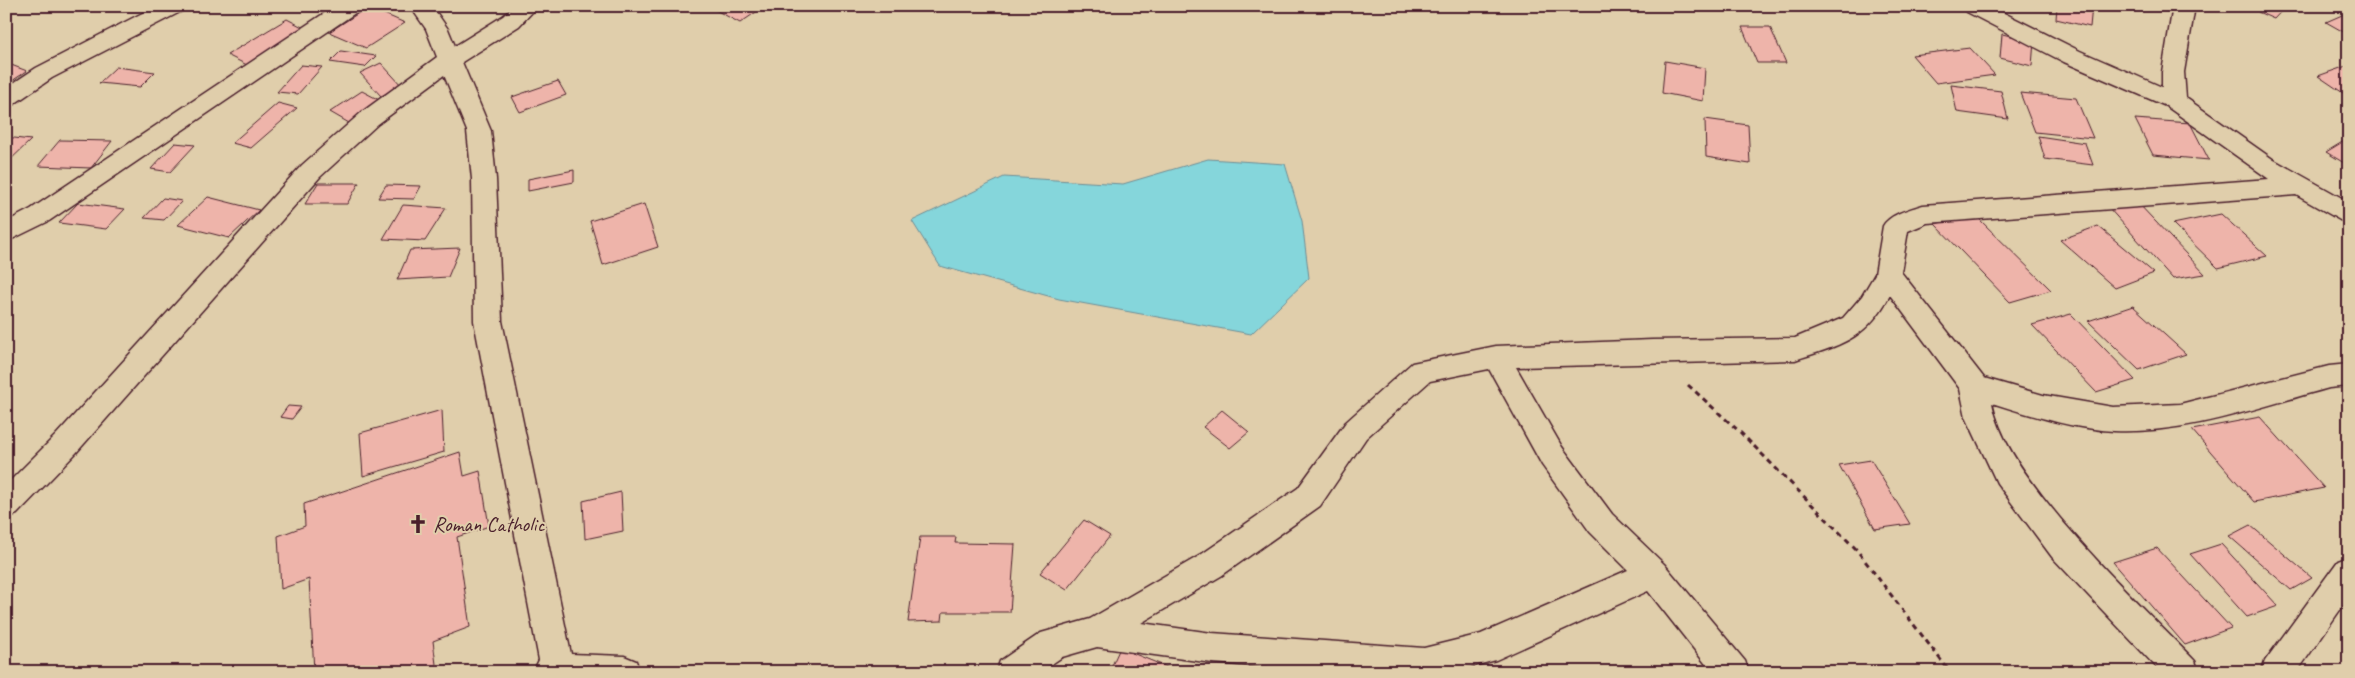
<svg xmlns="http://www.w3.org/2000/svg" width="2355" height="678" font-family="Caveat,sans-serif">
	<rect width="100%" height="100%" fill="#e0ceab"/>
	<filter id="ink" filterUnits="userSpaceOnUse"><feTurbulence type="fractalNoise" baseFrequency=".02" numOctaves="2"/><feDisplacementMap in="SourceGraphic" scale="10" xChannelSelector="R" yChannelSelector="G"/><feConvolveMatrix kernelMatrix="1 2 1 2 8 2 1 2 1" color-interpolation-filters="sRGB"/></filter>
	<g filter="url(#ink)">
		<path fill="#85d6db" stroke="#6d8d95" d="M 1208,159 L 1285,164 L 1302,221 L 1309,278 L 1251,334 L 1059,299 L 940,266 L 912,221 L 1004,177 L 1123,184 Z"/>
		<g fill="#eeb4aa" stroke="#4a1f2b">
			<path d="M 708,6 L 765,6 L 740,23 Z"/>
			<path d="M 2057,6 L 2092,6 L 2090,27 L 2056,19 Z"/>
			<path d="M 2263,6 L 2286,6 L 2274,19 L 2258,12 Z"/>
			<path d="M 368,7 L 405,23 L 366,48 L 329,32 Z"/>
			<path d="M 2349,12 L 2349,35 L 2326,22 Z"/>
			<path d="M 287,19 L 308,30 L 249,66 L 227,55 Z"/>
			<path d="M 1742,27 L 1770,27 L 1786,63 L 1757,63 Z"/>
			<path d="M 2002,34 L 2034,41 L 2032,66 L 2000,58 Z"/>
			<path d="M 1970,48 L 1995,75 L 1936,83 L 1912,55 Z"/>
			<path d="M 341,51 L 376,56 L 365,67 L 330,62 Z"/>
			<path d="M 1665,61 L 1705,68 L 1703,101 L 1662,93 Z"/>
			<path d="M 6,63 L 27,71 L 6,85 Z"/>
			<path d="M 381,63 L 402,86 L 381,96 L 360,73 Z"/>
			<path d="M 301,65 L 322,67 L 298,94 L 277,92 Z"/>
			<path d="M 2349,65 L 2349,97 L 2318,76 Z"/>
			<path d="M 116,67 L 155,72 L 140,87 L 99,83 Z"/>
			<path d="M 558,81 L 566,95 L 520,112 L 512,97 Z"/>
			<path d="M 1951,85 L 2001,91 L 2008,119 L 1957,112 Z"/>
			<path d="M 362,91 L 381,101 L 349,123 L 330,112 Z"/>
			<path d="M 2020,93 L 2076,98 L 2093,138 L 2035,132 Z"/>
			<path d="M 278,103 L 297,108 L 251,148 L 232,143 Z"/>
			<path d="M 1705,119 L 1748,125 L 1750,164 L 1706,157 Z"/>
			<path d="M 2135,119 L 2190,123 L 2209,160 L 2153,155 Z"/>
			<path d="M 2038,136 L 2085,143 L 2093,165 L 2045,159 Z"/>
			<path d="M 6,137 L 31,140 L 6,164 Z"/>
			<path d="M 2349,138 L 2349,166 L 2326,152 Z"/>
			<path d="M 60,140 L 112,141 L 91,168 L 38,166 Z"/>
			<path d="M 175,143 L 195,145 L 170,172 L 151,169 Z"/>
			<path d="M 574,170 L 574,182 L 528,191 L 528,179 Z"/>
			<path d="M 318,183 L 359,183 L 347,204 L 305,204 Z"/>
			<path d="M 386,185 L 421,186 L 414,199 L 378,198 Z"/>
			<path d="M 208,197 L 259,210 L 229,238 L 178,225 Z"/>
			<path d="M 163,198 L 182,201 L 164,220 L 144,218 Z"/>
			<path d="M 2137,202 L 2205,274 L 2173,279 L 2107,206 Z"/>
			<path d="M 78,203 L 125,209 L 106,229 L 59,223 Z"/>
			<path d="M 644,204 L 658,247 L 603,265 L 590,221 Z"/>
			<path d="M 403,205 L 446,208 L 425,241 L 383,239 Z"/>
			<path d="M 1974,214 L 2051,290 L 2010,302 L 1935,224 Z"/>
			<path d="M 2221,214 L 2267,256 L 2218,268 L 2173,224 Z"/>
			<path d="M 2098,226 L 2154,273 L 2115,288 L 2060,240 Z"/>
			<path d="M 460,248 L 448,277 L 397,280 L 410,250 Z"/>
			<path d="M 2133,306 L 2186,354 L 2139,370 L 2088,321 Z"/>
			<path d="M 2071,314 L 2135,380 L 2096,392 L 2032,325 Z"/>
			<path d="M 288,406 L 301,407 L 292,419 L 280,417 Z"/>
			<path d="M 442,410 L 444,452 L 363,476 L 360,433 Z"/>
			<path d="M 1222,410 L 1249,432 L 1230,448 L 1203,427 Z"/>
			<path d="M 2260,417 L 2324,488 L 2254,502 L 2192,430 Z"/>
			<path d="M 460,452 L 464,476 L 480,471 L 489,526 L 457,537 L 470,627 L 433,641 L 437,672 L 314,672 L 309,579 L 281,589 L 278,536 L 305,526 L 304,504 Z"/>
			<path d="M 1871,460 L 1910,524 L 1875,529 L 1839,465 Z"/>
			<path d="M 621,492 L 623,531 L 585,539 L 583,501 Z"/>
			<path d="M 1084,520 L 1110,536 L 1067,590 L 1040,573 Z"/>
			<path d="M 2250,525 L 2312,578 L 2291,590 L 2229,536 Z"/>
			<path d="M 920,537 L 956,537 L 955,543 L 1015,544 L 1010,612 L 943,612 L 942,621 L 908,622 Z"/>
			<path d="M 2221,544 L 2278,606 L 2247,617 L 2190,554 Z"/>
			<path d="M 2157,548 L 2231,628 L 2185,645 L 2113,562 Z"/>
			<path d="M 1120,648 L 1179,672 L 1109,672 Z"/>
		</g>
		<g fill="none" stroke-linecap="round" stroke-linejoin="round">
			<g stroke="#4a1f2b" stroke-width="3">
				<g id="street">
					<path d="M 156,6 L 185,6 L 182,11 L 52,78 L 14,104 L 6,107 L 6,88 L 36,68 Z"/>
					<path d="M 335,6 L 361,6 L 358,11 L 49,221 L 6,242 L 6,222 L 31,209 Z"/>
					<path d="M 410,6 L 432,6 L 448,29 L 455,46 L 503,16 L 514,6 L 538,6 L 519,26 L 462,62 L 491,131 L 496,179 L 502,321 L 571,654 L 624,656 L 636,661 L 640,672 L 533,672 L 539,660 L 474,321 L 472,179 L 467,131 L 444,75 L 378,124 L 320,177 L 76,453 L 17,514 L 6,518 L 6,485 L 56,435 L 302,165 L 362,112 L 437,57 L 426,29 Z"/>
					<path d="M 1962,6 L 1990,6 L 2080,51 L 2162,87 L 2162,72 L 2173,6 L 2195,6 L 2184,72 L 2186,98 L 2274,160 L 2349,202 L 2349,223 L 2340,220 L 2296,195 L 1927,223 L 1908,231 L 1901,272 L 1984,378 L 2043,395 L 2113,407 L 2180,404 L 2329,366 L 2349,364 L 2349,386 L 2329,388 C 2259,407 2187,434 2114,431 C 2073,429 2030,415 1992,403 C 1999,438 2021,468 2042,496 C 2088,555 2142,607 2195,661 L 2199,672 L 2161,672 L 2052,557 L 1997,483 L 1966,417 L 1960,389 L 1890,295 C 1866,340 1840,345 1795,360 L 1516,367 L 1562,447 L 1612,514 L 1664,564 L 1745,661 L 1749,672 L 1712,672 L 1648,591 L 1496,660 L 1452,672 L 1331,672 L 1212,663 L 1097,647 L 1062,657 L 1040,672 L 996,672 L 1000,661 L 1041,633 L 1090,619 L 1199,556 L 1298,488 L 1346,422 L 1412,363 L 1496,346 L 1652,340 L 1795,338 L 1843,318 L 1862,296 L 1875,274 L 1883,226 C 1890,214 1910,209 1923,205 L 2269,179 L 2166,106 L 2064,62 L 1965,11 ZM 1489,369 L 1542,465 L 1590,532 L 1628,570 L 1481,634 L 1424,648 L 1212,633 L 1141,623 L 1221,576 L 1320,506 L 1366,438 L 1430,381 Z"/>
					<path d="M 2349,557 L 2349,597 L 2297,672 L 2261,672 L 2265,661 L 2338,561 Z"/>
				</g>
			</g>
			<path stroke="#4a1f2b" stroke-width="3" stroke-dasharray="5.5 4.5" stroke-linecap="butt" d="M 1688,385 L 1741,433 L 1856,549 L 1950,672"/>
			<use href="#street" fill="#e0ceab" fill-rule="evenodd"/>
		</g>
	</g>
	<defs>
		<g id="church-bare" transform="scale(1.5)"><path d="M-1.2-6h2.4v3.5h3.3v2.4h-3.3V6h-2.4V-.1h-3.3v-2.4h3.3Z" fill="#4a1f2b" stroke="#e0ceab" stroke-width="2.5" paint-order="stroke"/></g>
	</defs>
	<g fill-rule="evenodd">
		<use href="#church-bare" x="418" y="524"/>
	</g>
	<g text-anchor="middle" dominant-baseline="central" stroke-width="4" stroke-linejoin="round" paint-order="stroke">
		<g font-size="21" fill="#4a1f2b" stroke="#e0ceab" text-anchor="start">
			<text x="433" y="524">Roman Catholic</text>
		</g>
	</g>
	<rect width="2355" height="678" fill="none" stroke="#e0ceab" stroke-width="25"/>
	<rect x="12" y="12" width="2330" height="653" fill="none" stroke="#4a1f2b" stroke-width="2" filter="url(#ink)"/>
</svg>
